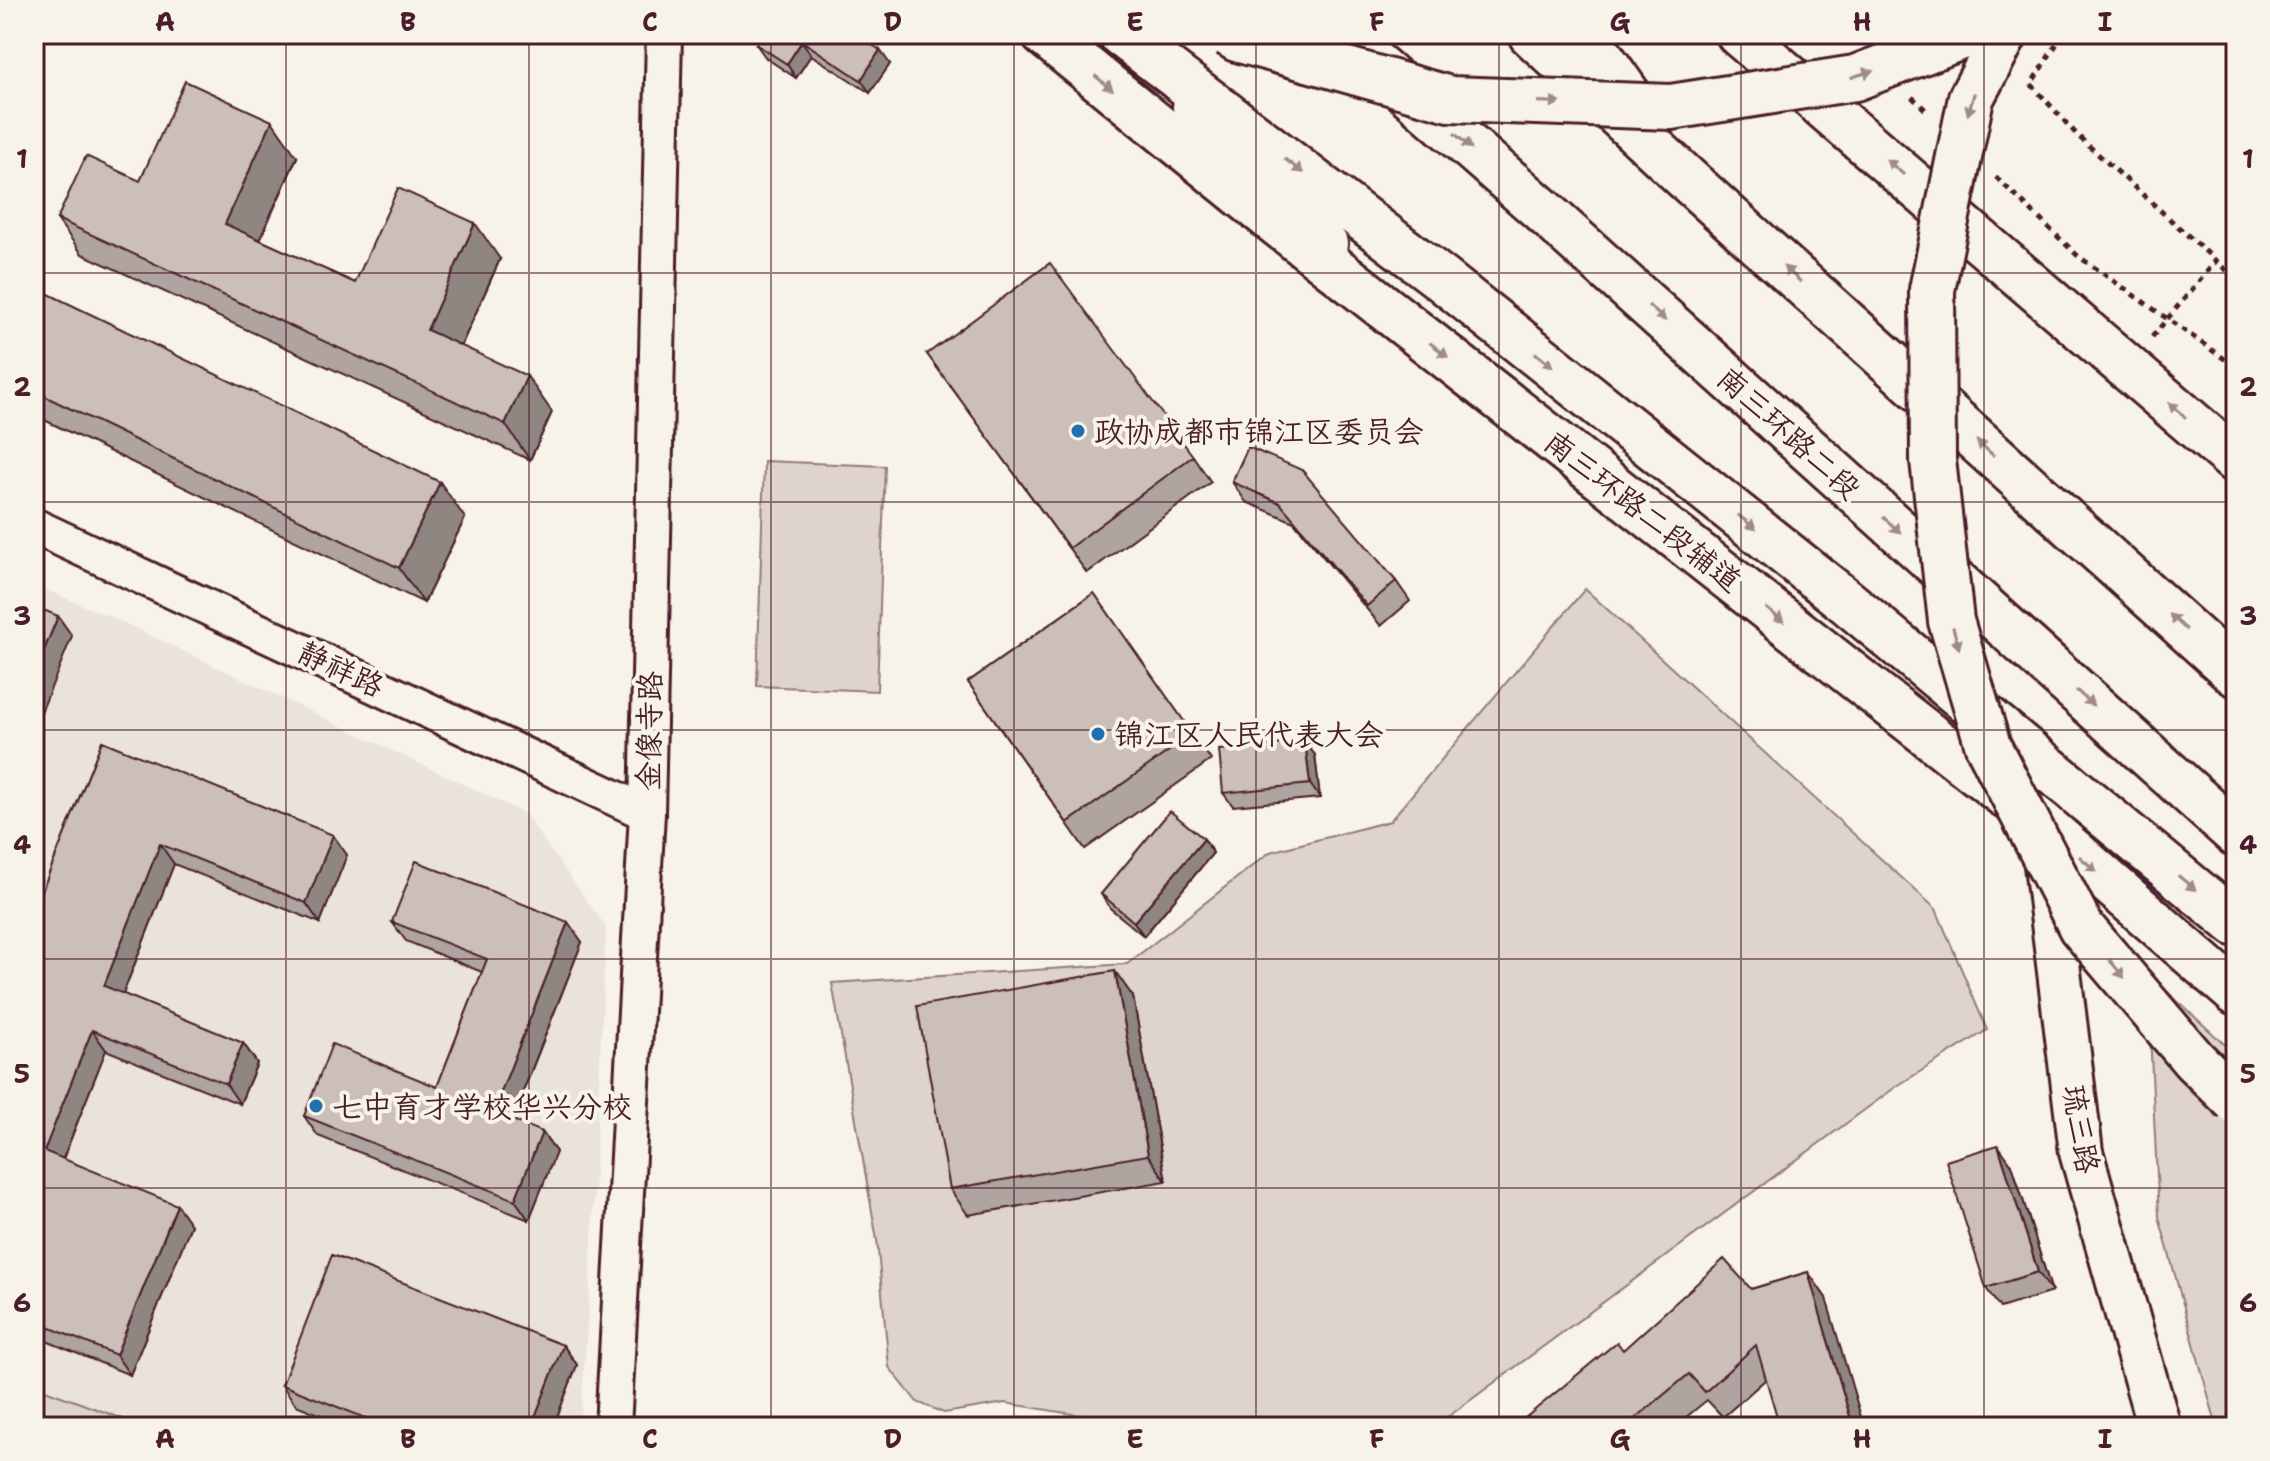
<svg xmlns="http://www.w3.org/2000/svg" width="2270" height="1461" font-family="'Shantell Sans','LXGW WenKai TC',sans-serif">
	<rect width="100%" height="100%" fill="#f7f3e8"/>
	<filter id="ink" filterUnits="userSpaceOnUse"><feTurbulence type="fractalNoise" baseFrequency=".0125" numOctaves="2"/><feDisplacementMap in="SourceGraphic" scale="16" xChannelSelector="R" yChannelSelector="G"/><feConvolveMatrix kernelMatrix="1 2 1 2 8 2 1 2 1" color-interpolation-filters="sRGB"/></filter>
	<g filter="url(#ink)">
		<path fill="#eae3da" d="M 34,585 L 118,620 L 524,813 L 606,927 L 590,1285 L 580,1427 L 34,1427 Z"/>
		<g fill="#ded4cc" stroke="#947a7c" stroke-width="2">
			<path d="M 764,461 L 885,466 L 877,691 L 757,686 Z"/>
			<path d="M 1585,589 L 1936,909 L 1987,1030 L 1897,1086 L 1434,1427 L 1150,1427 L 1005,1403 L 944,1413 L 917,1402 L 889,1367 L 877,1240 L 832,983 L 1127,964 L 1270,852 L 1390,821 Z"/>
			<path d="M 2147,973 L 2236,1055 L 2236,1427 L 2217,1427 L 2159,1217 Z"/>
			<path d="M 34,1386 L 145,1427 L 34,1427 Z"/>
		</g>
		<g fill="none" stroke-linecap="round" stroke-linejoin="round">
			<g stroke="#4a1f2b" stroke-width="40">
				<g id="minor">
					<path d="M 34,526 L 647,813"/>
					<path d="M 613,1427 L 647,813 L 664,34"/>
				</g>
			</g>
			<g stroke="#4a1f2b" stroke-width="48">
				<g id="tertiary">
					<path d="M 1194,107 L 1326,244"/>
					<path d="M 2046,865 L 2081,1152 L 2159,1427"/>
				</g>
			</g>
			<g stroke="#4a1f2b" stroke-width="50">
				<g id="secondary">
					<path d="M 1044,34 L 1274,221 L 2041,823 L 2236,993"/>
					<path d="M 1739,34 L 2236,461"/>
				</g>
			</g>
			<g stroke="#4a1f2b" stroke-width="50">
				<g id="trunk">
					<path d="M 1121,34 L 1443,280 L 1847,602 L 2236,924"/>
					<path d="M 1341,34 L 1542,210 L 2236,834"/>
					<path d="M 1531,34 L 1688,180 L 2236,674"/>
					<path d="M 1585,34 L 1636,106"/>
				</g>
			</g>
			<g stroke="#4a1f2b" stroke-width="5" stroke-dasharray="6 6" stroke-linecap="butt">
				<path d="M 2063,34 L 2031,84 L 2078,136 L 2236,279"/>
				<path d="M 1912,97 L 1928,112"/>
				<path d="M 1996,177 L 2078,256 L 2236,367"/>
				<path d="M 2152,337 L 2216,261"/>
			</g>
			<use href="#minor" stroke="#f7f3e8" stroke-width="34"/>
			<use href="#tertiary" stroke="#f7f3e8" stroke-width="42"/>
			<use href="#secondary" stroke="#f7f3e8" stroke-width="44"/>
			<use href="#trunk" stroke="#f7f3e8" stroke-width="44"/>
			<g stroke="#4a1f2b" stroke-width="50" stroke-linecap="butt">
				<g id="motorway-bridge">
					<path d="M 1229,34 L 1237,39 L 1450,99 L 1671,107 L 1855,78 L 1969,34"/>
					<path d="M 2005,34 L 1971,98 L 1932,290 L 1933,460 L 1951,621 L 1988,746 L 2081,927 L 2194,1060 L 2236,1101"/>
				</g>
			</g>
			<use href="#motorway-bridge" stroke="#f7f3e8" stroke-width="44"/>
		</g>
		<g fill="#afa49f" stroke="#4a1f2b" stroke-width="2">
			<path d="M 266,34 L 290,34 L 285,43 Z"/>
			<path d="M 855,34 L 890,64 L 870,93 L 811,55 L 796,78 L 766,58 L 756,44 Z"/>
			<path d="M 297,157 L 260,240 L 355,283 L 500,259 L 461,346 L 552,412 L 530,460 L 82,254 L 57,219 Z"/>
			<path d="M 34,287 L 465,518 L 424,603 L 34,415 Z"/>
			<path d="M 927,354 L 1193,456 L 1211,482 L 1087,573 Z"/>
			<path d="M 1248,447 L 1396,581 L 1410,601 L 1381,626 L 1294,522 L 1246,502 L 1232,482 Z"/>
			<path d="M 1094,593 L 1211,760 L 1085,849 L 968,682 Z"/>
			<path d="M 102,741 L 347,855 L 320,923 L 174,864 L 123,994 L 243,1043 L 257,1063 L 240,1104 L 106,1050 L 63,1159 L 191,1225 L 130,1375 L 34,1336 L 34,911 Z"/>
			<path d="M 1315,755 L 1320,798 L 1233,806 L 1223,793 Z"/>
			<path d="M 1204,839 L 1213,853 L 1144,936 L 1110,908 L 1101,894 Z"/>
			<path d="M 392,922 L 582,942 L 512,1120 L 542,1132 L 556,1152 L 529,1220 L 318,1136 L 304,1116 L 437,1087 L 482,972 L 406,941 Z"/>
			<path d="M 1133,997 L 1166,1181 L 968,1215 L 950,1189 Z"/>
			<path d="M 2012,1165 L 2052,1292 L 2000,1308 L 1986,1288 Z"/>
			<path d="M 1808,1272 L 1826,1298 L 1766,1379 L 1723,1417 L 1707,1400 L 1674,1427 L 1514,1427 L 1623,1350 L 1751,1289 Z"/>
			<path d="M 563,1345 L 577,1365 L 553,1427 L 351,1427 L 296,1405 L 282,1385 Z"/>
		</g>
		<g fill="#8f8682" stroke="#4a1f2b" stroke-width="2">
			<path d="M 279,34 L 290,34 L 285,43 Z"/>
			<path d="M 802,41 L 811,55 L 796,78 L 787,64 Z"/>
			<path d="M 880,50 L 890,64 L 870,93 L 861,80 Z"/>
			<path d="M 272,121 L 297,157 L 250,260 L 225,224 Z"/>
			<path d="M 475,223 L 500,259 L 452,366 L 427,330 Z"/>
			<path d="M 34,253 L 39,260 L 34,271 Z"/>
			<path d="M 527,376 L 552,412 L 530,460 L 505,424 Z"/>
			<path d="M 440,482 L 465,518 L 424,603 L 399,568 Z"/>
			<path d="M 58,616 L 72,636 L 34,730 L 34,675 Z"/>
			<path d="M 1305,742 L 1315,755 L 1320,798 L 1310,784 Z"/>
			<path d="M 333,835 L 347,855 L 320,923 L 306,903 Z"/>
			<path d="M 1204,839 L 1213,853 L 1144,936 L 1134,922 Z"/>
			<path d="M 160,844 L 174,864 L 118,1006 L 104,986 Z"/>
			<path d="M 568,922 L 582,942 L 507,1132 L 493,1112 Z"/>
			<path d="M 1115,971 L 1133,997 L 1166,1181 L 1148,1155 Z"/>
			<path d="M 92,1030 L 106,1050 L 58,1171 L 44,1151 Z"/>
			<path d="M 243,1043 L 257,1063 L 240,1104 L 226,1084 Z"/>
			<path d="M 542,1132 L 556,1152 L 529,1220 L 515,1200 Z"/>
			<path d="M 1998,1145 L 2012,1165 L 2052,1292 L 2038,1272 Z"/>
			<path d="M 177,1205 L 191,1225 L 130,1375 L 116,1355 Z"/>
			<path d="M 1808,1272 L 1826,1298 L 1864,1427 L 1853,1427 Z"/>
			<path d="M 563,1345 L 577,1365 L 553,1427 L 531,1427 Z"/>
		</g>
		<g fill="#ccbfb9" stroke="#4a1f2b" stroke-width="2">
			<path d="M 763,34 L 855,34 L 880,50 L 861,80 L 802,41 L 787,64 L 756,44 Z"/>
			<path d="M 185,81 L 272,121 L 225,224 L 355,283 L 398,188 L 475,223 L 427,330 L 527,376 L 505,424 L 57,219 L 86,156 L 140,181 Z"/>
			<path d="M 1050,263 L 1193,456 L 1069,548 L 927,354 Z"/>
			<path d="M 34,287 L 440,482 L 399,568 L 34,391 Z"/>
			<path d="M 1248,447 L 1302,470 L 1396,581 L 1367,606 L 1280,503 L 1232,482 Z"/>
			<path d="M 1094,593 L 1193,734 L 1067,823 L 968,682 Z"/>
			<path d="M 34,606 L 58,616 L 34,675 Z"/>
			<path d="M 102,741 L 333,835 L 306,903 L 160,844 L 104,986 L 243,1043 L 226,1084 L 92,1030 L 44,1151 L 177,1205 L 116,1355 L 34,1321 L 34,911 Z"/>
			<path d="M 1305,742 L 1310,784 L 1223,793 L 1219,750 Z"/>
			<path d="M 1170,811 L 1204,839 L 1134,922 L 1101,894 Z"/>
			<path d="M 416,861 L 568,922 L 493,1112 L 542,1132 L 515,1200 L 304,1116 L 332,1044 L 437,1087 L 487,959 L 392,922 Z"/>
			<path d="M 1115,971 L 1148,1155 L 950,1189 L 917,1006 Z"/>
			<path d="M 1998,1145 L 2038,1272 L 1986,1288 L 1946,1161 Z"/>
			<path d="M 332,1255 L 563,1345 L 531,1427 L 388,1427 L 282,1385 Z"/>
			<path d="M 1724,1259 L 1751,1289 L 1808,1272 L 1853,1427 L 1780,1427 L 1756,1345 L 1705,1392 L 1689,1374 L 1625,1427 L 1514,1427 L 1617,1342 L 1623,1350 Z"/>
		</g>
		<defs><path id="oneway-solid" d="M-6-.8H1V-3.2L6.5 0L1 3.2V.8H-6Z" transform="scale(2)"/></defs>
		<g fill="#a0898a">
			<use href="#oneway-solid" transform="translate(1862 74) rotate(-18)"/>
			<use href="#oneway-solid" transform="translate(1104 83) rotate(39)"/>
			<use href="#oneway-solid" transform="translate(1549 102) rotate(2)"/>
			<use href="#oneway-solid" transform="translate(1971 104) rotate(107)"/>
			<use href="#oneway-solid" transform="translate(1463 141) rotate(41)"/>
			<use href="#oneway-solid" transform="translate(1294 166) rotate(37)"/>
			<use href="#oneway-solid" transform="translate(1895 167) rotate(-139)"/>
			<use href="#oneway-solid" transform="translate(1792 274) rotate(-138)"/>
			<use href="#oneway-solid" transform="translate(1657 313) rotate(42)"/>
			<use href="#oneway-solid" transform="translate(1439 350) rotate(38)"/>
			<use href="#oneway-solid" transform="translate(1544 360) rotate(39)"/>
			<use href="#oneway-solid" transform="translate(2177 410) rotate(-139)"/>
			<use href="#oneway-solid" transform="translate(1985 448) rotate(-138)"/>
			<use href="#oneway-solid" transform="translate(1747 522) rotate(39)"/>
			<use href="#oneway-solid" transform="translate(1892 525) rotate(42)"/>
			<use href="#oneway-solid" transform="translate(1775 615) rotate(38)"/>
			<use href="#oneway-solid" transform="translate(2178 622) rotate(-138)"/>
			<use href="#oneway-solid" transform="translate(1956 638) rotate(74)"/>
			<use href="#oneway-solid" transform="translate(2085 698) rotate(42)"/>
			<use href="#oneway-solid" transform="translate(2088 864) rotate(41)"/>
			<use href="#oneway-solid" transform="translate(2187 883) rotate(40)"/>
			<use href="#oneway-solid" transform="translate(2117 969) rotate(50)"/>
		</g>
	</g>
	<path fill="none" stroke="#4a1f2b" stroke-width="2" stroke-opacity="0.55" d="M 286,34 L 286,1427M 529,34 L 529,1427M 771,34 L 771,1427M 1014,34 L 1014,1427M 1256,34 L 1256,1427M 1499,34 L 1499,1427M 1741,34 L 1741,1427M 1984,34 L 1984,1427M 34,273 L 2236,273M 34,502 L 2236,502M 34,730 L 2236,730M 34,959 L 2236,959M 34,1188 L 2236,1188"/>
	<g fill="#1f6fb2" stroke="#f7f3e8" stroke-width="3">
		<circle cx="1078" cy="431" r="8"/>
		<circle cx="1098" cy="734" r="8"/>
		<circle cx="316" cy="1106" r="8"/>
	</g>
	<g text-anchor="middle" dominant-baseline="central" stroke-width="8" stroke-linejoin="round" paint-order="stroke">
		<g font-size="30" fill="#4a1f2b" stroke="#f7f3e8" text-anchor="start">
			<text x="1094" y="431">政协成都市锦江区委员会</text>
			<text x="1114" y="734">锦江区人民代表大会</text>
			<text x="332" y="1106">七中育才学校华兴分校</text>
		</g>
		<g font-size="30" fill="#4a1f2b" stroke="#f7f3e8">
			<text transform="translate(1789 433) rotate(42)">南三环路二段</text>
			<text transform="translate(1643 511) rotate(38)">南三环路二段辅道</text>
			<text transform="translate(341 669) rotate(25)">静祥路</text>
			<text transform="translate(649 731) rotate(-89)">金像寺路</text>
			<text transform="translate(2081 1129) rotate(80)">琉三路</text>
		</g>
	</g>
	<rect width="2270" height="1461" fill="none" stroke="#f7f3e8" stroke-width="88"/>
	<rect x="44" y="44" width="2182" height="1373" fill="none" stroke="#4a1f2b" stroke-width="3"/>
	<g font-size="26" text-anchor="middle" font-weight="bold" fill="#4a1f2b">
		<text x="165" y="31">A</text>
		<text x="408" y="31">B</text>
		<text x="650" y="31">C</text>
		<text x="893" y="31">D</text>
		<text x="1135" y="31">E</text>
		<text x="1377" y="31">F</text>
		<text x="1620" y="31">G</text>
		<text x="1862" y="31">H</text>
		<text x="2105" y="31">I</text>
		<text x="22" y="168">1</text>
		<text x="2248" y="168">1</text>
		<text x="22" y="396">2</text>
		<text x="2248" y="396">2</text>
		<text x="22" y="625">3</text>
		<text x="2248" y="625">3</text>
		<text x="22" y="854">4</text>
		<text x="2248" y="854">4</text>
		<text x="22" y="1083">5</text>
		<text x="2248" y="1083">5</text>
		<text x="22" y="1312">6</text>
		<text x="2248" y="1312">6</text>
		<text x="165" y="1448">A</text>
		<text x="408" y="1448">B</text>
		<text x="650" y="1448">C</text>
		<text x="893" y="1448">D</text>
		<text x="1135" y="1448">E</text>
		<text x="1377" y="1448">F</text>
		<text x="1620" y="1448">G</text>
		<text x="1862" y="1448">H</text>
		<text x="2105" y="1448">I</text>
	</g>
</svg>
